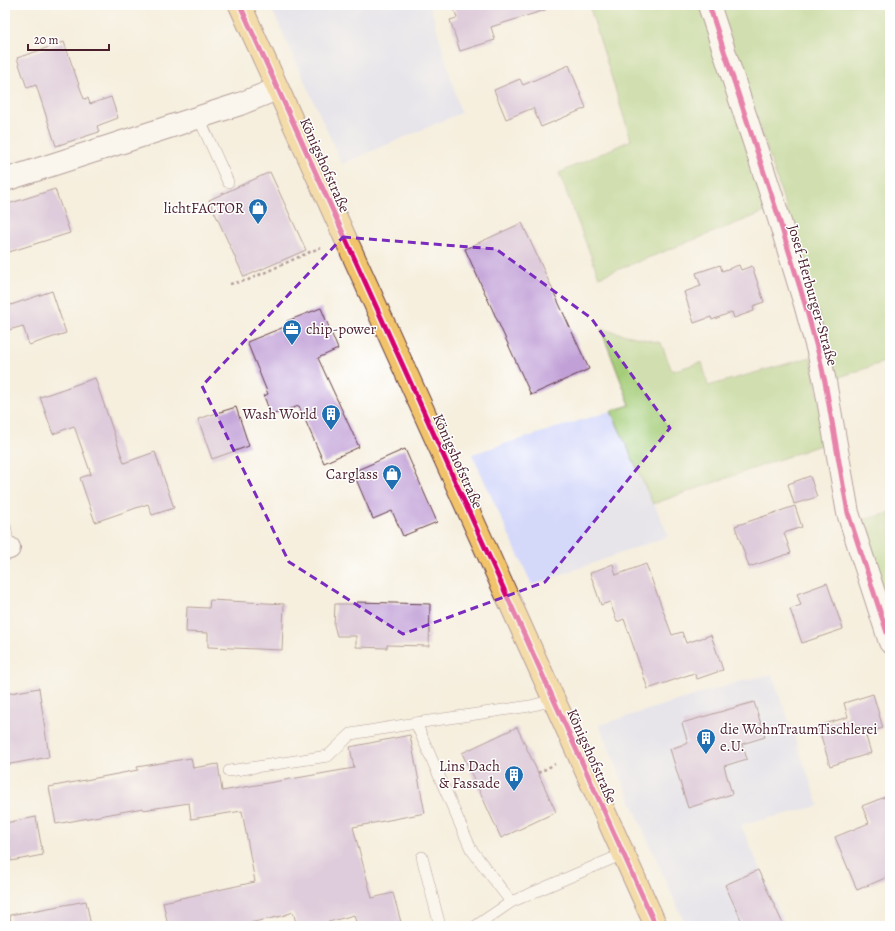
<svg xmlns="http://www.w3.org/2000/svg" width="895" height="931" font-family="Alegreya,serif">
	<rect width="100%" height="100%" fill="#fff"/>
	<filter id="ink" filterUnits="userSpaceOnUse"><feTurbulence type="fractalNoise" baseFrequency=".025" numOctaves="2"/><feDisplacementMap in="SourceGraphic" scale="8" xChannelSelector="R" yChannelSelector="G"/><feConvolveMatrix kernelMatrix="1 2 1 2 8 2 1 2 1" color-interpolation-filters="sRGB"/></filter>
	<filter id="wash" filterUnits="userSpaceOnUse"><feTurbulence type="fractalNoise" baseFrequency=".012" numOctaves="4" result="noise"/><feDisplacementMap in="SourceGraphic" scale="16" xChannelSelector="R" yChannelSelector="G"/><feGaussianBlur stdDeviation="0.9" result="paint"/><feColorMatrix in="noise" values="0 0 0 0 0 0 0 0 0 0 0 0 0 0 0 0 0 1.4 0 .05"/><feComposite in="paint" operator="in"/></filter>
	<g filter="url(#wash)">
		<rect width="100%" height="100%" fill="#f6efde"/>
		<g fill="#d4d8f9">
			<path d="M 270,5 L 359,5 L 360,7 L 364,5 L 430,5 L 461,113 L 342,164 Z"/>
			<path d="M 611,411 L 669,536 L 532,585 L 472,454 Z"/>
			<path d="M 772,674 L 819,806 L 741,825 L 786,926 L 686,926 L 650,846 L 599,725 L 741,681 Z"/>
		</g>
		<g fill="#a5cd79" stroke="#787652">
			<path d="M 589,5 L 701,5 L 751,163 L 765,212 L 599,277 L 559,173 L 631,140 Z"/>
			<path d="M 720,5 L 890,5 L 890,360 L 837,378 L 785,204 Z"/>
			<path d="M 601,329 L 661,343 L 672,371 L 702,362 L 708,386 L 811,357 L 826,443 L 653,504 L 611,411 L 630,405 Z"/>
			<path d="M 890,513 L 890,612 L 862,520 Z"/>
		</g>
		<g id="blocks">
			<g fill="#c1a0d7">
				<path d="M 453,5 L 544,5 L 545,10 L 491,27 L 495,40 L 460,51 L 450,20 L 457,18 Z"/>
				<path d="M 64,42 L 84,99 L 88,98 L 90,104 L 111,97 L 118,118 L 97,126 L 99,132 L 56,146 L 36,85 L 27,88 L 17,58 Z"/>
				<path d="M 569,65 L 586,108 L 541,127 L 533,108 L 506,119 L 494,90 L 520,79 L 523,85 Z"/>
				<path d="M 270,172 L 306,250 L 244,277 L 209,200 Z"/>
				<path d="M 55,189 L 70,233 L 9,252 L 5,240 L 5,205 Z"/>
				<path d="M 522,223 L 589,369 L 531,395 L 465,249 Z"/>
				<path d="M 720,265 L 722,271 L 739,265 L 741,270 L 752,266 L 764,302 L 753,306 L 754,311 L 734,318 L 732,312 L 712,320 L 711,317 L 694,323 L 684,292 L 701,286 L 696,273 Z"/>
				<path d="M 52,291 L 66,333 L 29,345 L 23,326 L 5,331 L 5,307 Z"/>
				<path d="M 321,308 L 338,349 L 318,358 L 359,447 L 324,463 L 299,406 L 271,415 L 264,396 L 268,394 L 247,342 L 289,325 L 287,321 Z"/>
				<path d="M 95,378 L 124,463 L 155,452 L 174,508 L 152,515 L 148,504 L 95,522 L 80,478 L 91,474 L 74,426 L 53,434 L 40,397 Z"/>
				<path d="M 236,407 L 249,446 L 212,459 L 198,419 Z"/>
				<path d="M 405,449 L 437,522 L 403,536 L 392,511 L 373,519 L 353,472 Z"/>
				<path d="M 810,476 L 817,497 L 794,504 L 788,484 Z"/>
				<path d="M 795,506 L 802,527 L 784,533 L 791,553 L 749,567 L 735,526 Z"/>
				<path d="M 613,564 L 616,575 L 646,564 L 672,635 L 682,632 L 686,643 L 711,635 L 723,670 L 697,679 L 694,673 L 648,689 L 624,619 L 617,622 L 610,602 L 601,605 L 590,573 Z"/>
				<path d="M 827,583 L 843,629 L 802,643 L 790,609 L 801,605 L 797,594 Z"/>
				<path d="M 210,600 L 284,604 L 282,650 L 208,647 L 208,633 L 186,632 L 187,607 L 209,608 Z"/>
				<path d="M 357,602 L 430,604 L 429,646 L 387,645 L 387,648 L 356,647 L 356,636 L 337,636 L 334,625 L 335,604 L 357,604 Z"/>
				<path d="M 39,688 L 49,757 L 5,765 L 5,694 Z"/>
				<path d="M 873,694 L 883,728 L 865,733 L 871,753 L 830,766 L 818,726 L 848,717 L 844,703 Z"/>
				<path d="M 754,702 L 765,737 L 742,744 L 747,759 L 724,766 L 732,794 L 688,808 L 670,749 L 688,743 L 682,723 Z"/>
				<path d="M 517,727 L 556,812 L 501,838 L 462,753 Z"/>
				<path d="M 410,735 L 425,813 L 353,827 L 372,898 L 393,893 L 402,926 L 357,926 L 354,915 L 314,926 L 297,926 L 293,912 L 282,916 L 235,926 L 168,926 L 163,902 L 255,882 L 242,811 L 191,819 L 189,803 L 143,810 L 143,808 L 56,824 L 49,787 L 138,770 L 137,767 L 191,758 L 193,768 L 218,764 L 222,791 L 354,768 L 350,747 Z"/>
				<path d="M 890,795 L 890,876 L 857,890 L 835,837 L 869,823 L 862,806 Z"/>
				<path d="M 36,817 L 43,855 L 11,861 L 5,823 Z"/>
				<path d="M 758,870 L 784,926 L 744,926 L 725,885 Z"/>
				<path d="M 86,901 L 91,926 L 11,926 L 10,915 Z"/>
			</g>
		</g>
	</g>
	<g filter="url(#ink)">
		<use href="#blocks" fill-opacity="0" stroke="#643e46" stroke-width="1"/>
		<g fill="none" stroke-linecap="round" stroke-linejoin="round">
			<g stroke="#643e46" stroke-width="12">
				<g id="lane">
					<path d="M 199,118 L 228,182"/>
					<path d="M 5,525 L 9,548"/>
					<path d="M 416,723 L 471,849 L 511,902"/>
					<path d="M 229,771 L 328,756 L 351,734 L 416,723 L 530,706 L 554,700"/>
					<path d="M 422,857 L 440,926"/>
					<path d="M 476,926 L 511,902 L 623,854"/>
				</g>
			</g>
			<g stroke="#643e46" stroke-width="24">
				<g id="street">
					<path d="M 709,5 L 776,209 L 805,304 L 819,355 L 825,382 L 848,513 L 890,642"/>
					<path d="M 5,180 L 240,104 L 277,89"/>
					<path d="M 5,549 L 9,548"/>
				</g>
			</g>
			<g stroke="#643e46" stroke-width="24">
				<path id="primary" d="M 240,5 L 656,926"/>
			</g>
			<g stroke="#643e46" stroke-width="2.5" stroke-dasharray="3 3" stroke-linecap="butt">
				<path d="M 230,284 L 248,280 L 321,247"/>
				<path d="M 538,773 L 555,764"/>
			</g>
			<use href="#lane" stroke="#fff" stroke-width="11"/>
			<use href="#street" stroke="#fff" stroke-width="22"/>
			<use href="#primary" stroke="#f1c36a" stroke-width="22"/>
			<g stroke="#fff" stroke-width="8">
				<g id="cycleway">
					<path d="M 240,5 L 656,926"/>
					<path d="M 709,5 L 776,209 L 805,304 L 819,355 L 825,382 L 848,513 L 890,642"/>
				</g>
			</g>
			<use href="#cycleway" stroke="#d6006c" stroke-width="5"/>
		</g>
	</g>
	<path d="M0 0H895V931H0ZM 343,237 L 496,249 L 591,318 L 670,428 L 545,582 L 403,634 L 289,562 L 202,386 Z" fill="#f6efde" fill-opacity=".55" fill-rule="evenodd"/>
	<path fill="none" stroke="#7b2cbf" stroke-width="3" stroke-dasharray="8 5" stroke-linejoin="round" d="M 343,237 L 496,249 L 591,318 L 670,428 L 545,582 L 403,634 L 289,562 L 202,386 Z"/>
	<defs>
		<g id="shop-pin" transform="scale(1)"><path d="M0 17L-7.5 6A9.5 9.5 0 1 1 7.5 6Z" fill="#1f6fb2" stroke="#fff"/><path d="M-5-2.5h2.3a2.7 3.5 0 0 1 5.4 0H5L5.5 6h-11ZM-1.5-2.5h3a1.5 2.3 0 0 0-3 0Z" fill="#fff"/></g>
		<g id="office-pin" transform="scale(1)"><path d="M0 17L-7.5 6A9.5 9.5 0 1 1 7.5 6Z" fill="#1f6fb2" stroke="#fff"/><path d="M-6-3h4V-5.5h4V-3h4V5H-6ZM-1-4.5V-3h2v-1.5ZM-6 0V1H6V0Z" fill="#fff"/></g>
		<g id="building-pin" transform="scale(1)"><path d="M0 17L-7.5 6A9.5 9.5 0 1 1 7.5 6Z" fill="#1f6fb2" stroke="#fff"/><path d="M-4-6H4V6H1V3H-1V6H-4ZM-2.5-4.3h1.7v1.8h-1.7ZM.8-4.3h1.7v1.8H.8ZM-2.5-1h1.7V.8h-1.7ZM.8-1h1.7V.8H.8Z" fill="#fff"/></g>
	</defs>
	<g fill-rule="evenodd">
		<use href="#shop-pin" x="258" y="208"/>
		<use href="#office-pin" x="292" y="329"/>
		<use href="#building-pin" x="331" y="414"/>
		<use href="#shop-pin" x="392" y="474"/>
		<use href="#building-pin" x="706" y="738"/>
		<use href="#building-pin" x="514" y="775"/>
	</g>
	<g text-anchor="middle" dominant-baseline="central" stroke-width="3" stroke-linejoin="round" paint-order="stroke">
		<g font-size="15" fill="#4a1f2b" stroke="#fff">
			<text transform="translate(325 165) rotate(66)">Königshofstraße</text>
			<text transform="translate(813 295) rotate(74)">Josef-Herburger-Straße</text>
			<text transform="translate(458 461) rotate(66)">Königshofstraße</text>
			<text transform="translate(592 756) rotate(66)">Königshofstraße</text>
		</g>
		<g font-size="15" fill="#4a1f2b" stroke="#fff" text-anchor="end">
			<text x="244" y="208">lichtFACTOR</text>
			<text x="306" y="329" text-anchor="start">chip-power</text>
			<text x="317" y="414">Wash World</text>
			<text x="378" y="474">Carglass</text>
			<text x="720" y="729" text-anchor="start">die WohnTraumTischlerei<tspan x="720" dy="17">e.U.</tspan></text>
			<text x="500" y="766">Lins Dach<tspan x="500" dy="17">&amp; Fassade</tspan></text>
		</g>
	</g>
	<rect width="895" height="931" fill="none" stroke="#fff" stroke-width="20"/>
	<path d="M28 44v6h81v-6" fill="none" stroke="#4a1f2b" stroke-width="2"/>
	<text x="34" y="44" font-size="12" fill="#4a1f2b" stroke="#ffffff" stroke-width="3" paint-order="stroke">20 m</text>
</svg>
